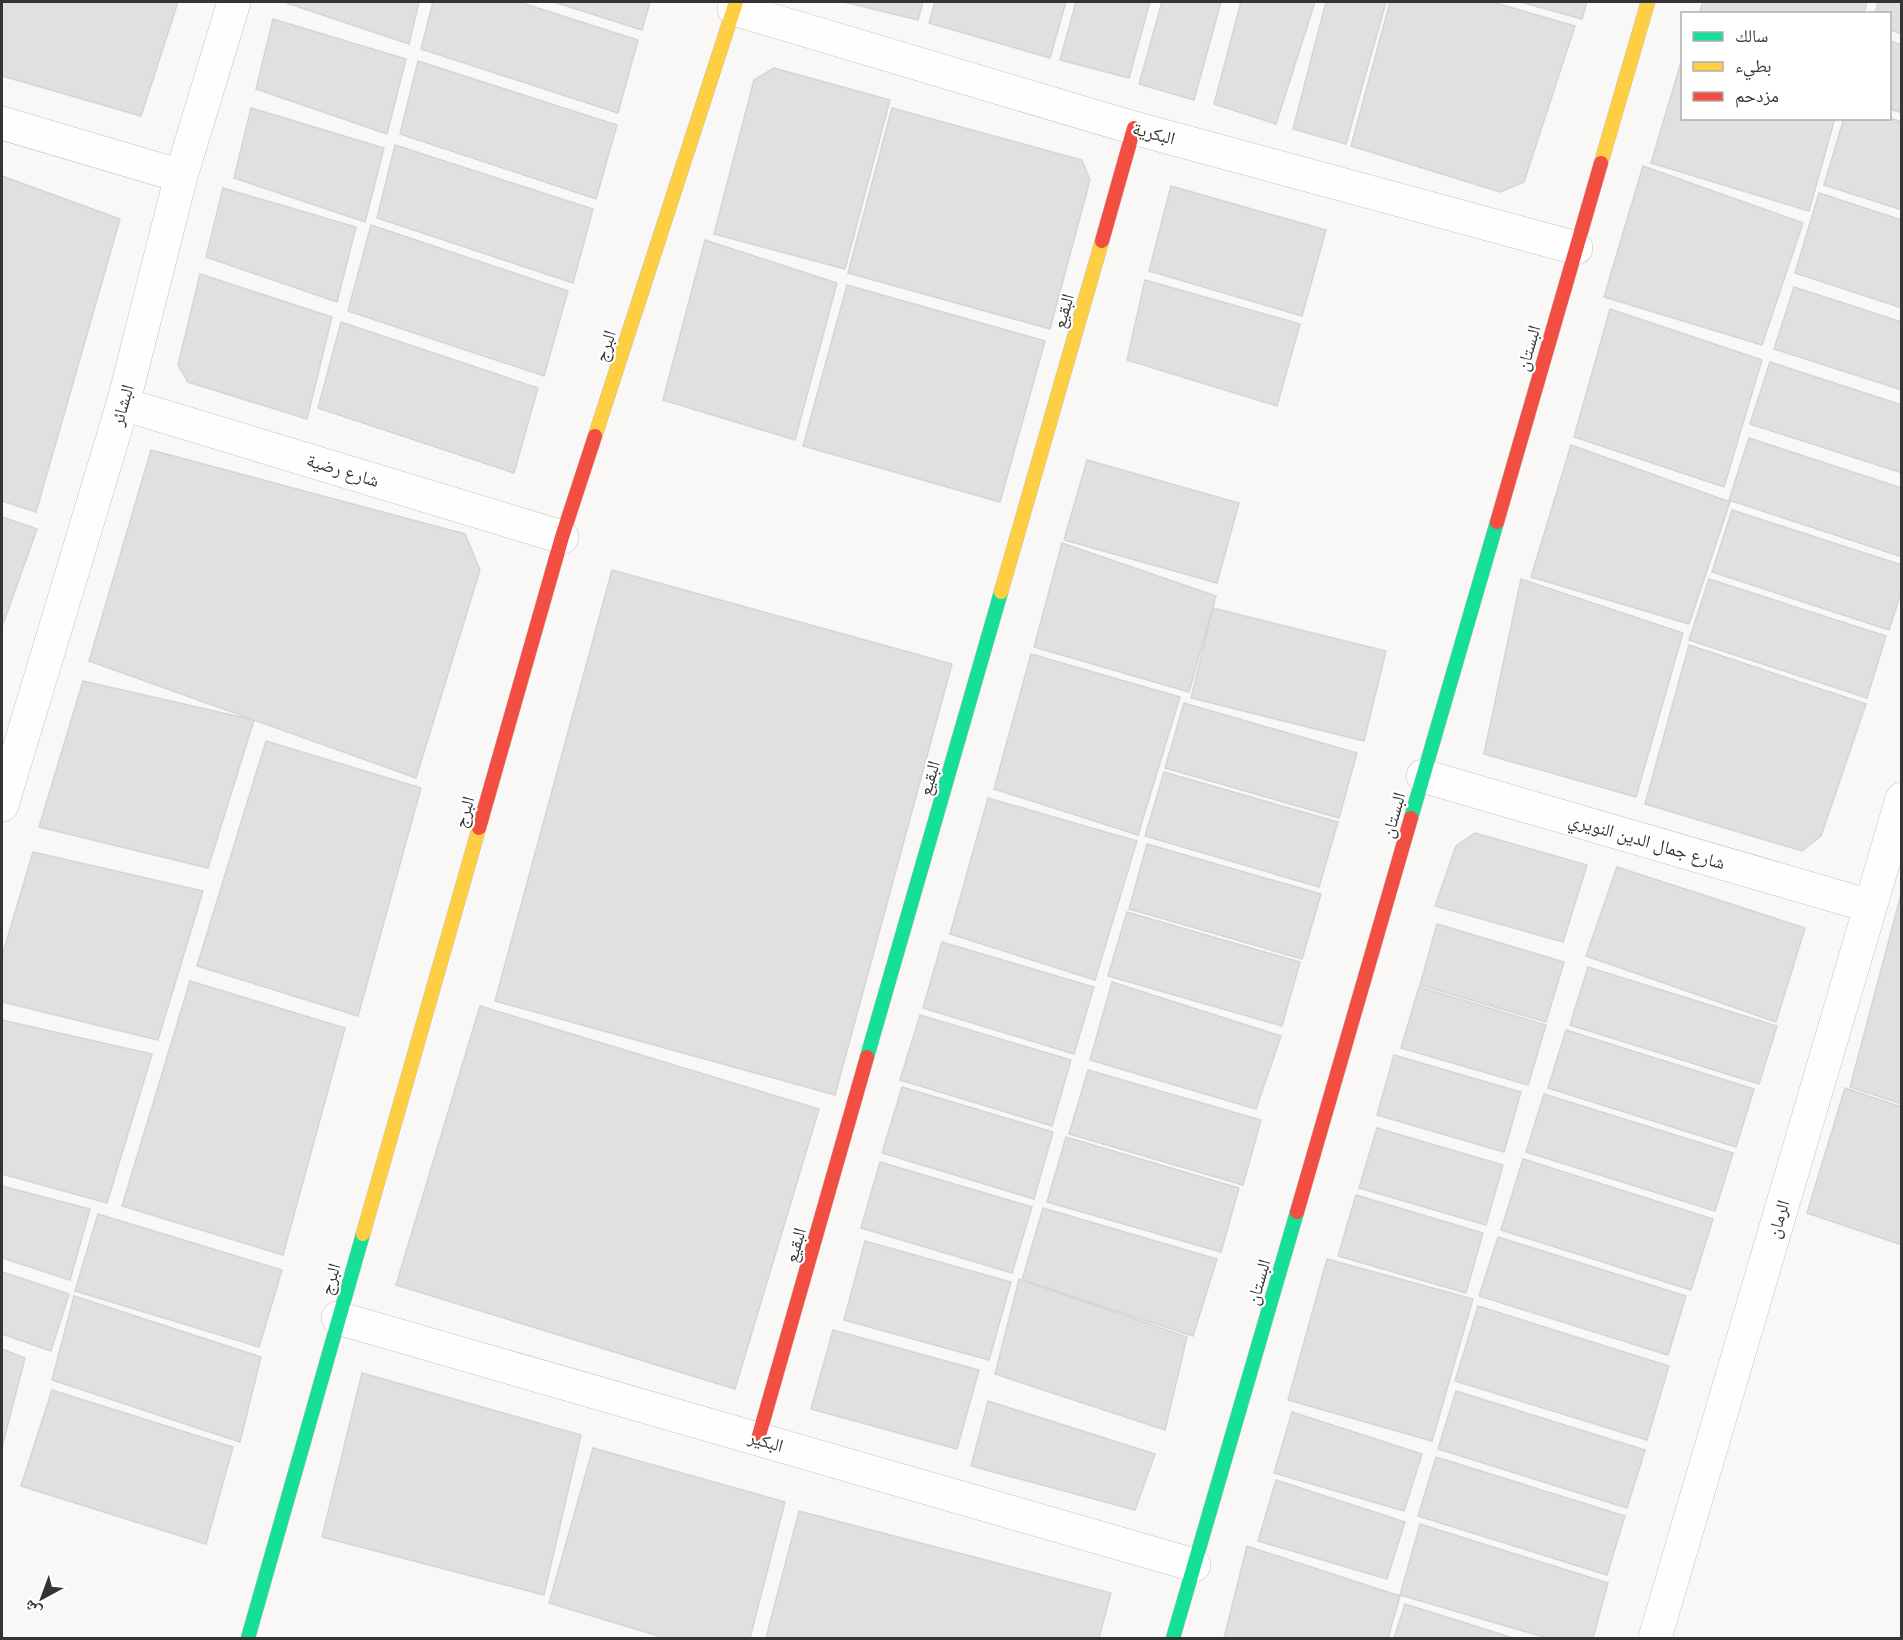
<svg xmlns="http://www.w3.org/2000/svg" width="1903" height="1640" font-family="Raleway,'Noto Naskh Arabic',sans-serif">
	<rect width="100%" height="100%" fill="#faf8f6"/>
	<g fill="#e0e0de" stroke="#d6d5d3" stroke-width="1.5">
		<path d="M 2,2 L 178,2 L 141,116 L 2,76 Z"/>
		<path d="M 284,2 L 419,2 L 409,44 Z"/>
		<path d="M 433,2 L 519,2 L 638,40 L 618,113 L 421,49 Z"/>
		<path d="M 554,2 L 650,2 L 642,30 Z"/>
		<path d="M 844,2 L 923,2 L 918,20 Z"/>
		<path d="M 935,2 L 1066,2 L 1050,58 L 929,23 Z"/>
		<path d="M 1076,2 L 1150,2 L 1129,78 L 1060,60 Z"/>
		<path d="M 1162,2 L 1221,2 L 1194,100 L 1139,84 Z"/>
		<path d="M 1241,2 L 1315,2 L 1276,124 L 1214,104 Z"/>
		<path d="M 1326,2 L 1386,2 L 1346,144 L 1293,129 Z"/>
		<path d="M 1390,2 L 1492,2 L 1575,26 L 1524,182 L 1500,192 L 1351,146 Z"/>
		<path d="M 1520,2 L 1587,2 L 1582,19 Z"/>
		<path d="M 1703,2 L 1867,2 L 1864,14 L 1699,14 Z"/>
		<path d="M 1878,2 L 1902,2 L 1902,34 L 1890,30 L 1890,14 L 1875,14 Z"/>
		<path d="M 273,19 L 406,59 L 387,134 L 256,89 Z"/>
		<path d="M 1890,41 L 1902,45 L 1902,113 L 1890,109 Z"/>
		<path d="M 1682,59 L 1682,118 L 1835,118 L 1809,211 L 1651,163 Z"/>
		<path d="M 418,61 L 617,125 L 596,199 L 400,134 Z"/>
		<path d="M 774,68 L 890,100 L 845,269 L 714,234 L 754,80 Z"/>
		<path d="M 251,108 L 384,148 L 365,222 L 234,178 Z"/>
		<path d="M 892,108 L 1082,160 L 1090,180 L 1050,329 L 848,273 Z"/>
		<path d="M 1844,118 L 1890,118 L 1902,122 L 1902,210 L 1824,185 Z"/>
		<path d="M 395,145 L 593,209 L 573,283 L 377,218 Z"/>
		<path d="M 1643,166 L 1803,223 L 1762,345 L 1604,297 Z"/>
		<path d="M 2,176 L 120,219 L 36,512 L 2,501 Z"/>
		<path d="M 1171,186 L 1326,230 L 1302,316 L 1149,271 Z"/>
		<path d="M 223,188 L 356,227 L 337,302 L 206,257 Z"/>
		<path d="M 1819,193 L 1902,220 L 1902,308 L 1795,273 Z"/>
		<path d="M 371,225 L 568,291 L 544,376 L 348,311 Z"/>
		<path d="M 705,240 L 837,283 L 795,440 L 663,400 Z"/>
		<path d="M 200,274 L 332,317 L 307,419 L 188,382 L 178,365 Z"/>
		<path d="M 1145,280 L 1300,324 L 1277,406 L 1127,360 Z"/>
		<path d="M 847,285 L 1045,341 L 1000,502 L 803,446 Z"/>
		<path d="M 1794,287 L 1902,322 L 1902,390 L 1774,349 Z"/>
		<path d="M 1610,309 L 1762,360 L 1724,487 L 1574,437 Z"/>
		<path d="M 341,322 L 538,388 L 514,473 L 318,408 Z"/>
		<path d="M 1770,362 L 1902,405 L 1902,473 L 1750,424 Z"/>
		<path d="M 1749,438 L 1902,488 L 1902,557 L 1729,500 Z"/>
		<path d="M 1571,445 L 1730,502 L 1689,624 L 1531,577 Z"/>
		<path d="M 151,450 L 465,534 L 480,570 L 416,778 L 89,661 Z"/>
		<path d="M 1087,460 L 1239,503 L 1217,583 L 1064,540 Z"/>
		<path d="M 1732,510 L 1902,565 L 1902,590 L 1889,630 L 1712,572 Z"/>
		<path d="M 2,517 L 37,529 L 2,627 Z"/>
		<path d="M 1062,543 L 1216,596 L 1189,692 L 1034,647 Z"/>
		<path d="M 612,570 L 952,664 L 835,1095 L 495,1001 Z"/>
		<path d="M 1521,579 L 1683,633 L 1636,797 L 1484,754 Z"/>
		<path d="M 1709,579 L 1886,636 L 1867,698 L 1689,640 Z"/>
		<path d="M 1213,608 L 1386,651 L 1364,741 L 1191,698 Z"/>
		<path d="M 1689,645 L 1866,704 L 1821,836 L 1802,851 L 1645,804 Z"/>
		<path d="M 1031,654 L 1180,697 L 1138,835 L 994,789 Z"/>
		<path d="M 83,681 L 254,720 L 208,868 L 39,827 Z"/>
		<path d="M 1184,703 L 1357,753 L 1339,818 L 1165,768 Z"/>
		<path d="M 266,741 L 421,788 L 358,1016 L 197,966 Z"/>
		<path d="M 1164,772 L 1338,822 L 1319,887 L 1145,836 Z"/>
		<path d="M 988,798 L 1137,841 L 1095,980 L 950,934 Z"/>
		<path d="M 1475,833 L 1587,865 L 1563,942 L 1435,906 L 1456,846 Z"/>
		<path d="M 1147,844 L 1321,894 L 1302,959 L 1129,909 Z"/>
		<path d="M 33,852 L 203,891 L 158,1040 L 2,1002 L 2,956 Z"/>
		<path d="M 1617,867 L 1805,928 L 1776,1022 L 1586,956 Z"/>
		<path d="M 1902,891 L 1902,1104 L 1850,1087 Z"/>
		<path d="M 1127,912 L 1300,962 L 1282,1026 L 1108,976 Z"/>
		<path d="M 1437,924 L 1564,962 L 1546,1022 L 1420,985 Z"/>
		<path d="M 942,942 L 1094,987 L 1074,1054 L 923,1008 Z"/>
		<path d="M 1588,967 L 1777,1026 L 1759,1084 L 1570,1025 Z"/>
		<path d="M 190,981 L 345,1028 L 283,1255 L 122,1206 Z"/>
		<path d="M 1112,982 L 1281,1036 L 1256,1109 L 1090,1060 Z"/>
		<path d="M 1419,987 L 1546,1025 L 1528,1085 L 1401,1048 Z"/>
		<path d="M 480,1006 L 819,1109 L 735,1389 L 396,1285 Z"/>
		<path d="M 920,1015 L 1071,1060 L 1052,1126 L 900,1080 Z"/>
		<path d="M 2,1020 L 152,1054 L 107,1203 L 2,1174 Z"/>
		<path d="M 1566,1030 L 1754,1089 L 1736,1147 L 1548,1088 Z"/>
		<path d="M 1394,1055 L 1521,1092 L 1504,1152 L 1377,1115 Z"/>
		<path d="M 1088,1070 L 1261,1120 L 1243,1185 L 1069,1134 Z"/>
		<path d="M 902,1087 L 1053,1132 L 1034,1199 L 882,1153 Z"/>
		<path d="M 1845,1088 L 1902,1107 L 1902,1245 L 1807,1213 Z"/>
		<path d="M 1544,1094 L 1733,1153 L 1715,1211 L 1526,1152 Z"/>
		<path d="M 1377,1128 L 1503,1165 L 1486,1225 L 1359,1188 Z"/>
		<path d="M 1066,1137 L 1239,1188 L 1221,1252 L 1047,1202 Z"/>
		<path d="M 1523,1159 L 1713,1219 L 1691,1290 L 1501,1230 Z"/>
		<path d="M 880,1162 L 1032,1207 L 1012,1273 L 861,1228 Z"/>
		<path d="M 2,1186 L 90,1209 L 70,1280 L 2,1258 Z"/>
		<path d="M 1356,1195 L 1483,1233 L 1466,1293 L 1338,1256 Z"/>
		<path d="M 1043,1208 L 1217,1259 L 1193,1336 L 1022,1280 Z"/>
		<path d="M 98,1214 L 282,1270 L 259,1347 L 75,1291 Z"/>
		<path d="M 1498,1237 L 1686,1296 L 1668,1355 L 1479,1296 Z"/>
		<path d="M 865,1241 L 1011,1282 L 989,1360 L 844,1320 Z"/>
		<path d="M 1327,1259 L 1473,1299 L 1432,1441 L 1288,1400 Z"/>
		<path d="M 2,1272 L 69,1294 L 51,1351 L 2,1334 Z"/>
		<path d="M 1019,1279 L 1187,1337 L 1165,1430 L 995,1374 Z"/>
		<path d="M 74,1296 L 261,1357 L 240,1442 L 52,1380 Z"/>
		<path d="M 1478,1306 L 1669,1366 L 1647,1440 L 1455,1381 Z"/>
		<path d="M 833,1330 L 979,1370 L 957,1449 L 811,1409 Z"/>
		<path d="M 2,1349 L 25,1358 L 2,1447 Z"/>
		<path d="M 362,1373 L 581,1435 L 544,1595 L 322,1537 Z"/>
		<path d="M 52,1390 L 233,1447 L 206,1544 L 21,1486 Z"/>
		<path d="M 1456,1391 L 1645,1450 L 1627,1508 L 1438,1449 Z"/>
		<path d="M 988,1401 L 1155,1454 L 1135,1510 L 971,1466 Z"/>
		<path d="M 1292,1412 L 1422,1454 L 1404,1511 L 1274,1473 Z"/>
		<path d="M 593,1448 L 785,1502 L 750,1638 L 665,1638 L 549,1603 Z"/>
		<path d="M 1436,1457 L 1625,1516 L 1607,1575 L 1418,1516 Z"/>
		<path d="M 1276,1480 L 1405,1522 L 1387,1579 L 1258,1541 Z"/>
		<path d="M 799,1511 L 1111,1593 L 1099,1638 L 766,1638 Z"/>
		<path d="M 1420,1524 L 1608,1583 L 1593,1638 L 1547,1638 L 1400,1595 Z"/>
		<path d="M 1247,1546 L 1400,1596 L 1388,1638 L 1224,1638 Z"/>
		<path d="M 1405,1604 L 1513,1638 L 1394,1638 Z"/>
	</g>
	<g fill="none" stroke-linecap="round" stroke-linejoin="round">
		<g stroke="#c3c2c0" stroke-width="34">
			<g id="street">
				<path d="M 734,9 L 1134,128 L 1576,248"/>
				<path d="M 2,123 L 181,176"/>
				<path d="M 123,404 L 562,537"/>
				<path d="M 1423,776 L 1870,906"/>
				<path d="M 2,805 L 123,404 L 181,176 L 234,2"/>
				<path d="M 338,1318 L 1194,1565"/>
				<path d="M 1655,1638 L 1902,799"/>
			</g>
		</g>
		<g stroke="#c3c2c0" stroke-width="15">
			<g id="fast">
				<path d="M 1411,818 L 1497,522"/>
				<path d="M 867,1057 L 1001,592"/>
				<path d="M 248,1638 L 363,1234"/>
				<path d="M 1173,1638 L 1297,1212"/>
			</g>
		</g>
		<g stroke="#c3c2c0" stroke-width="15">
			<g id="slow">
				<path d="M 1601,163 L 1648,2"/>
				<path d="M 595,436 L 736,2"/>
				<path d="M 1001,592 L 1102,241"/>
				<path d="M 363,1234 L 479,828"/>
			</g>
		</g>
		<g stroke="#c3c2c0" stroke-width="15">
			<g id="jam">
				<path d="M 1102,241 L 1134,128"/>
				<path d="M 1497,522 L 1601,163"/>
				<path d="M 479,828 L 562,537 L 595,436"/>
				<path d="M 1297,1212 L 1411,818"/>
				<path d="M 758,1439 L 867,1057"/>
			</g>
		</g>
		<use href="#street" stroke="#fefefe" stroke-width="33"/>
		<use href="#fast" stroke="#16e098" stroke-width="14"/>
		<use href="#slow" stroke="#ffcf43" stroke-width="14"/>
		<use href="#jam" stroke="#f24e42" stroke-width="14"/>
	</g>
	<g text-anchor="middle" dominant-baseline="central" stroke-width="4.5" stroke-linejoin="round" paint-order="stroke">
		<g font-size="18" fill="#353433" stroke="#fff">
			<text transform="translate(1154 133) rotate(15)">البكرية</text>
			<text transform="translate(1063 311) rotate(-74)">البقيع</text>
			<text transform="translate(605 346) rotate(-72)">البرج</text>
			<text transform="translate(1528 348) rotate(-74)">البستان</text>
			<text transform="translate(122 405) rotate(-74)">البشائر</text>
			<text transform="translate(343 470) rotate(17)">شارع رضية</text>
			<text transform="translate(929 778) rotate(-74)">البقيع</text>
			<text transform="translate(464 812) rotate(-74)">البرج</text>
			<text transform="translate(1393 815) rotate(-74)">البستان</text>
			<text transform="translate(1647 841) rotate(16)">شارع جمال الدين النويري</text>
			<text transform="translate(1778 1219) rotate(-74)">الرمان</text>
			<text transform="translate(795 1245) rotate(-74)">البقيع</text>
			<text transform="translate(330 1279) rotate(-74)">البرج</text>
			<text transform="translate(1258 1282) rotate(-74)">البستان</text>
			<text transform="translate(766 1441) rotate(16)">البكير</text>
		</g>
	</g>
	<rect width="1903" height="1640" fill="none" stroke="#353433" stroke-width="6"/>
	<rect x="1681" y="12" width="210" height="108" fill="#ffffff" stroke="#aeaead" stroke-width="1.5"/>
	<rect x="1693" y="32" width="30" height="9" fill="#16e098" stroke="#aeaead" stroke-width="1.5"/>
	<text x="1735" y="42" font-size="18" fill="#353433">سالك</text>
	<rect x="1693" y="62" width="30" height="9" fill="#ffcf43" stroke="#aeaead" stroke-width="1.5"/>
	<text x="1735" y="72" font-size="18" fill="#353433">بطيء</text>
	<rect x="1693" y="92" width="30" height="9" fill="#f24e42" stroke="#aeaead" stroke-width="1.5"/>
	<text x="1735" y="102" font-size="18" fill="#353433">مزدحم</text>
	<g transform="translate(42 1598) rotate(221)" stroke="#ffffff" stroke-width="4.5" paint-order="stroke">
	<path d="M0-4.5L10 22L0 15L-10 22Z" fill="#353433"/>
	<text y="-9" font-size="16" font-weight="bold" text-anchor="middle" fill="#353433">ش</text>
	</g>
</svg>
